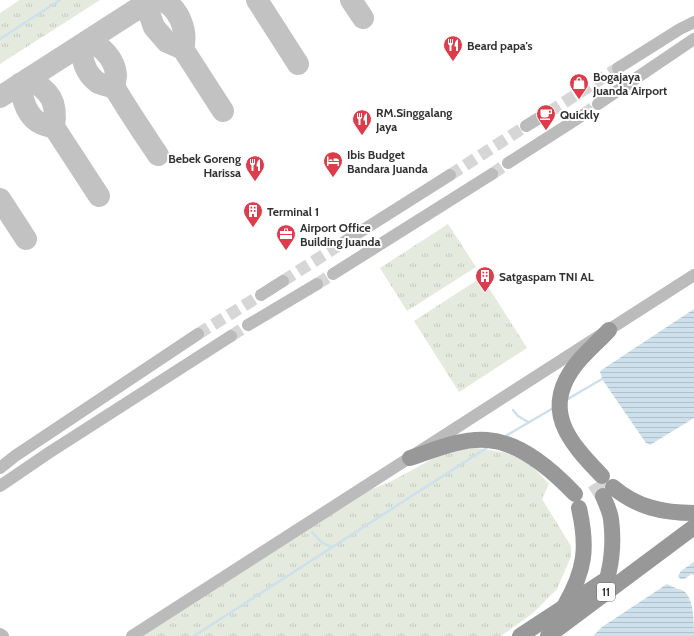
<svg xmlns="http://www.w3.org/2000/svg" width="694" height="636" font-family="Cabin,sans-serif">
	<defs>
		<pattern id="grass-tufts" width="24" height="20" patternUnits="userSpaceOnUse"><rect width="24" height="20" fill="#e4eadd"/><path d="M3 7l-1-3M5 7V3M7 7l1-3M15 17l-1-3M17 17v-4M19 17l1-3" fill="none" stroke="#c4c9be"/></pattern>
		<pattern id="water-rules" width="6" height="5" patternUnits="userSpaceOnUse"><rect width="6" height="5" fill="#cde0eb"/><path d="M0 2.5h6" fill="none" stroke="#b0c1ca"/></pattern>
	</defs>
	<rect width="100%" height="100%" fill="#fff"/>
	<g fill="url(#grass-tufts)">
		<path d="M 20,0 L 100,0 L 0,64 L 0,13 Z"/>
		<path d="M 448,224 L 476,267 L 407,311 L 380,268 Z"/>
		<path d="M 482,277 L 527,348 L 459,392 L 414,321 Z"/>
		<path d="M 477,448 L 507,453 L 530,464 L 549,484 L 542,499 L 571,546 L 571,557 L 557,589 L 532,614 L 501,636 L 141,636 L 367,491 L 390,482 L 436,457 L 458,449 Z"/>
	</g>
	<g fill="url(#water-rules)">
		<path d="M 694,309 L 694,418 L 650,445 L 646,443 L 602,379 L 600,371 Z"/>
		<path d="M 694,562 L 694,575 L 692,574 L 684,579 L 680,579 L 678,576 L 681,571 Z"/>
		<path d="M 667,584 C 672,587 679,589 684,591 C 694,599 694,622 694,636 L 593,636 L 602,627 Z"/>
	</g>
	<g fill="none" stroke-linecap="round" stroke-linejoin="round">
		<g stroke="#cde0eb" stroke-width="2.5">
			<path d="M 0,39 L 60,0"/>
			<path d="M 566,400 L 602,379"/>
			<path d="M 513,410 L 518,416 L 528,422"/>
			<path d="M 504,437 L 555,407"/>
			<path d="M 312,532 L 321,542 L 331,547"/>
			<path d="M 194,636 L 488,447"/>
		</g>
		<g stroke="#c2c2c2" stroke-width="22">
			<path d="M 160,0 C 179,6 188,31 183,49"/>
			<path d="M 257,0 L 298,64"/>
			<path d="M 351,0 L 363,18"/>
			<path d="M 148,1 L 148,10 L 154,27 L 167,42 L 183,49 L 223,111"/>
			<path d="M 88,41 C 102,46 115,59 116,75 C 116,80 113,85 116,90 C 129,112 144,134 158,155"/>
			<path d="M 82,45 C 81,58 85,73 97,82 C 102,85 109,86 115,88"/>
			<path d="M 28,79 C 50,90 58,102 54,127 L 99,196"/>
			<path d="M 20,84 C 23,106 30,125 54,127"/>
			<path d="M 0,97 L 151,0"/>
			<path d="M 0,199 L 26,239"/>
		</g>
		<g stroke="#d6d6d6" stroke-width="12" stroke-dasharray="12 6" stroke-linecap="butt">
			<path d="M 549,112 L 618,68"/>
			<path d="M 583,115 L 598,104"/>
			<path d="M 492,174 L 508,163"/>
			<path d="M 450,175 L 526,126"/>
			<path d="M 283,281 L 344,242"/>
			<path d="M 317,284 L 333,274"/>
			<path d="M 198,334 L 261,295"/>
			<path d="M 231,336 L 248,325"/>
		</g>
		<path stroke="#d6d6d6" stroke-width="16" stroke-dasharray="16 8" stroke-linecap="butt" d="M 595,483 L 603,496"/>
		<g stroke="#bbb" stroke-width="12">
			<path d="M 618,68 L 680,29 L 694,22"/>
			<path d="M 598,104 L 694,39"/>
			<path d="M 526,126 L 549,112"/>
			<path d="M 508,163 L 583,115"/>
			<path d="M 344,242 L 450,175"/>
			<path d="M 333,274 L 492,174"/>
			<path d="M 261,295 L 283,281"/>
			<path d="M 248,325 L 317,284"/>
			<path d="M 0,468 L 15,456 L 198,334"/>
			<path d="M 0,486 L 50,452 L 231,336"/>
			<path d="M 0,634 L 3,636"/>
			<path d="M 132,636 L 694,275"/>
		</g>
		<g stroke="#989898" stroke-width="16">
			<path d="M 410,458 C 434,450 461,438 487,440 C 521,442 553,471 575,494"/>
			<path d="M 602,476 C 568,441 540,409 577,363 C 587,351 599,341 609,330"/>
			<path d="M 613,487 C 636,507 663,513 694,513"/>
			<path d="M 603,590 C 612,569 614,542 611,519 C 610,511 606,504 603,496"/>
			<path d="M 565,605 C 585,570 588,548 579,508"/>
			<path d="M 520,636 L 607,579"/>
			<path d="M 548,636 L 694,527"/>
		</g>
	</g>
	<defs>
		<g id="restaurant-pin" transform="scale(1)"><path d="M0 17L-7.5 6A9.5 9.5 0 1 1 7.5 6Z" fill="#dd3d4b" stroke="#fff"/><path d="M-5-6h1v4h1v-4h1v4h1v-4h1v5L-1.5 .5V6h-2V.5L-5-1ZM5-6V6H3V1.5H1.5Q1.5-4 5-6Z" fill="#fff"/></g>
		<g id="shop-pin" transform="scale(1)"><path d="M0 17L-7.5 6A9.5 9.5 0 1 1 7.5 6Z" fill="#dd3d4b" stroke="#fff"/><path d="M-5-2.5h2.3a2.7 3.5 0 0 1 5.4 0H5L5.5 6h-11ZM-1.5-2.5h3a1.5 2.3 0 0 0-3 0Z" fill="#fff"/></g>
		<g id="cafe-pin" transform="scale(1)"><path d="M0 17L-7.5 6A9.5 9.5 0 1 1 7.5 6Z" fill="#dd3d4b" stroke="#fff"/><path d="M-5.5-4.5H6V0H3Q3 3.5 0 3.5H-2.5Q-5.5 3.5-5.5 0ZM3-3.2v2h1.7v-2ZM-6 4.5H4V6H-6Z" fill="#fff"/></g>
		<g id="hotel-pin" transform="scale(1)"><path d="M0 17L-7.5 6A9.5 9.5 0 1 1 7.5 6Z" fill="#dd3d4b" stroke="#fff"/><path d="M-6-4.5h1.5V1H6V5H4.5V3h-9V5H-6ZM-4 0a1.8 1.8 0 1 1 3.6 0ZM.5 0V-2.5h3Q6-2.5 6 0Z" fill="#fff"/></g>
		<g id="building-pin" transform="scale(1)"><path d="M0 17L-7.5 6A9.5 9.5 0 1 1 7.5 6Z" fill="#dd3d4b" stroke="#fff"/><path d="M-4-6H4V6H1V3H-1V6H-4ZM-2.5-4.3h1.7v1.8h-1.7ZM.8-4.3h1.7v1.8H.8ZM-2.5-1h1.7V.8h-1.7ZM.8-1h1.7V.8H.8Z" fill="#fff"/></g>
		<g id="office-pin" transform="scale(1)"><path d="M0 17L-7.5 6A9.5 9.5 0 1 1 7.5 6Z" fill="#dd3d4b" stroke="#fff"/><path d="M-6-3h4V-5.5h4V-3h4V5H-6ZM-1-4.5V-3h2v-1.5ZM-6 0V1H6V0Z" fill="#fff"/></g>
	</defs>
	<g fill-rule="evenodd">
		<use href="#restaurant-pin" x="453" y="45"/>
		<use href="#shop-pin" x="579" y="83"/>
		<use href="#cafe-pin" x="546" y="114"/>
		<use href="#restaurant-pin" x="362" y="119"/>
		<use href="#hotel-pin" x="333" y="161"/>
		<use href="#restaurant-pin" x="255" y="165"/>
		<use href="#building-pin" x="253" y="211"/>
		<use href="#office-pin" x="286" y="234"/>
		<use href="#building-pin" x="485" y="276"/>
	</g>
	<g text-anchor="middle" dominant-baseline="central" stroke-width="4" stroke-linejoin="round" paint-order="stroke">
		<rect fill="#fff" stroke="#6f6f6f" stroke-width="1" x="597" y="583" width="18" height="18" rx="3"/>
		<g font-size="11" font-weight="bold" fill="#313131">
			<text x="606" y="592">11</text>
		</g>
		<g font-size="12" font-weight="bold" fill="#313131" stroke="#fff" text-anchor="start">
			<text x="467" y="45">Beard papa's</text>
			<text x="593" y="76">Bogajaya<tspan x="593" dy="14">Juanda Airport</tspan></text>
			<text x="376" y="112">RM.Singgalang<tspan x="376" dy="14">Jaya</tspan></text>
			<text x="560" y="114">Quickly</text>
			<text x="347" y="154">Ibis Budget<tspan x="347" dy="14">Bandara Juanda</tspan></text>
			<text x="241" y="158" text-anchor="end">Bebek Goreng<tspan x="241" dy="14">Harissa</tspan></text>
			<text x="267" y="211">Terminal 1</text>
			<text x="300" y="227">Airport Office<tspan x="300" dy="14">Building Juanda</tspan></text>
			<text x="499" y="276">Satgaspam TNI AL</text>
		</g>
	</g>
</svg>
